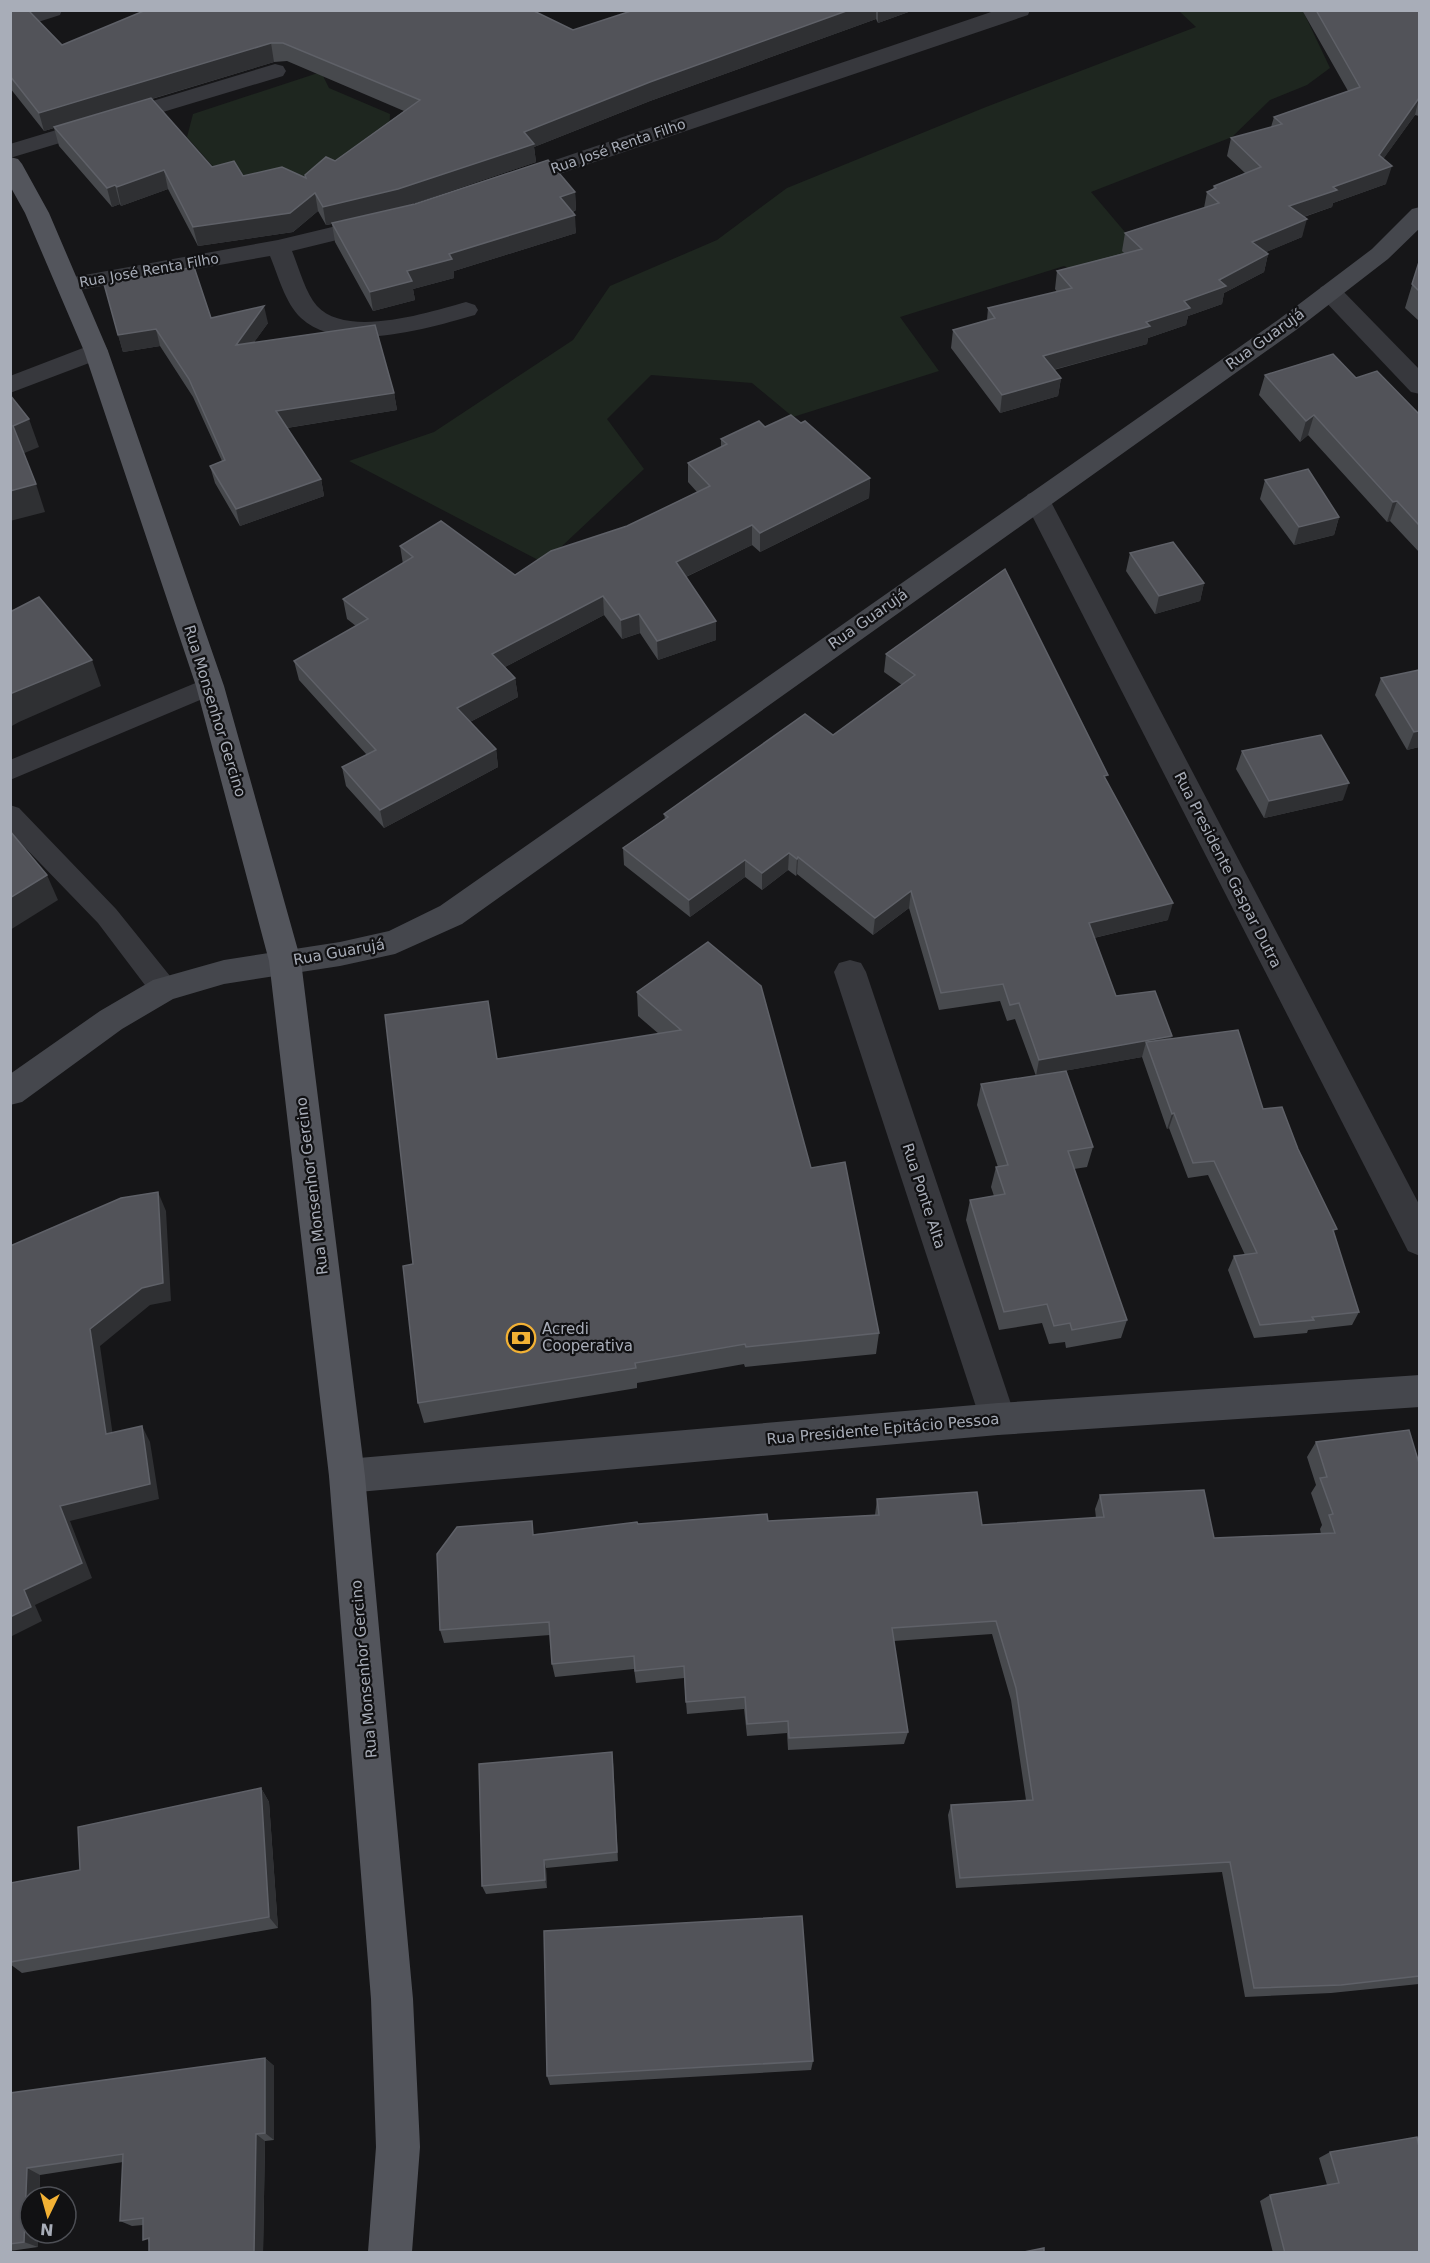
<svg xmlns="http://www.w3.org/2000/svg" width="1430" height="2263" font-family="'DejaVu Sans',sans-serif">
	<rect width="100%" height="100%" fill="#161618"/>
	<g fill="#1e261f">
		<path d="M 1179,11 L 1303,11 L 1330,68 L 1307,85 L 1270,100 L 1232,137 L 1091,192 L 1147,258 L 1085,276 L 1064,266 L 900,317 L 939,371 L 793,417 L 752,383 L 651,375 L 607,419 L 644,469 L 544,563 L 349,461 L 434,432 L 573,340 L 610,286 L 717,240 L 787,188 L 986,107 L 1196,27 Z"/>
		<path d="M 321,72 L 329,88 L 390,114 L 389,136 L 328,171 L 272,185 L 217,171 L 187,137 L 193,114 Z"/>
	</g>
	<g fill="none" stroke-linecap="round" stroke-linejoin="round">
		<g fill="#37383d" fill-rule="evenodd">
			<path d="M 210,677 L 219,680 L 222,686 L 219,692 L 10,780 L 10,760 Z"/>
			<path d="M 10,805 L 19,808 L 116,909 L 174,981 L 178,989 L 174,997 L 164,1000 L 154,997 L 98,923 L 10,832 Z"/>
		</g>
		<g fill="#37383d" fill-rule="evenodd">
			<path d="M 30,10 L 62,10 L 60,15 L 10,31 L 10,18 Z"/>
			<path d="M 997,10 L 1030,10 L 1028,15 L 521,187 L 513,189 L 505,187 L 501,182 L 505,177 Z"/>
			<path d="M 275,64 L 283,66 L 286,71 L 283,76 L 10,158 L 10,144 Z"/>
			<path d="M 378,216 L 386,218 L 390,223 L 386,228 L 292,251 C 299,268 305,292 317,306 C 347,339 430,312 466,302 L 475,305 L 478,310 L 475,315 C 429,328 340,355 301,318 C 285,303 278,275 270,256 L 68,292 L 59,290 L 56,285 L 59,280 L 68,278 L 278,240 Z"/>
			<path d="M 1330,284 L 1339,287 L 1420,370 L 1420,394 L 1411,392 L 1321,297 L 1318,292 L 1321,287 Z"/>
			<path d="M 96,343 L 105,345 L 108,351 L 105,357 L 10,393 L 10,376 Z"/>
			<path d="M 1037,491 L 1046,494 L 1050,500 L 1420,1206 L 1420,1256 L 1408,1251 L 1024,500 L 1028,494 Z"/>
			<path d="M 850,960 L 861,963 L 866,972 L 1016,1419 L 1011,1431 L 998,1435 L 985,1431 L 980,1419 L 834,972 L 839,963 Z"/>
		</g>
		<g fill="#45474d" fill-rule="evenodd">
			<path d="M 1420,207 L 1420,228 L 1388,259 L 1296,330 L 462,924 L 395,954 L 340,966 L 224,984 L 173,999 L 122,1029 L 22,1102 L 10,1105 L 10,1074 L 100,1011 L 153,980 L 224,960 L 340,942 L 389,931 L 440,906 L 1278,320 L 1372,249 L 1412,209 Z"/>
			<path d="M 1420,1375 L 1420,1407 L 998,1435 L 347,1493 L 334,1488 L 329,1476 L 334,1464 L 347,1459 L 998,1403 Z"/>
		</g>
		<path fill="#53555c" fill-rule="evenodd" d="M 10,157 L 18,159 L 22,164 L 49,213 L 108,351 L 224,686 L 301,961 L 365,1476 L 413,1999 L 420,2147 L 412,2252 L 368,2252 L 376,2147 L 371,1999 L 329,1476 L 269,961 L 196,686 L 84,351 L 25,213 L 10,186 Z"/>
	</g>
	<g fill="#47494d" fill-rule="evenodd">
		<path d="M 10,10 L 62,45 L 573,30 L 634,10 L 914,10 L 878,23 L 876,19 L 650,101 L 534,147 L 536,162 L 406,206 L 575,192 L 576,210 L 573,212 L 576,233 L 454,271 L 454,278 L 413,289 L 415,300 L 373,311 L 335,242 L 332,224 L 326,225 L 318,211 L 293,232 L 198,246 L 168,189 L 121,206 L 120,204 L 112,207 L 59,146 L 54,128 L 44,131 L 10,88 ZM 287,61 L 404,111 L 335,161 L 305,175 L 305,177 L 243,176 L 212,167 L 152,99 L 274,62 Z"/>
		<path d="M 1302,10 L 1419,10 L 1419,116 L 1415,115 L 1383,159 L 1386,184 L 1333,203 L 1332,207 L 1304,217 L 1302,237 L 1266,252 L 1268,254 L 1264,272 L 1224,293 L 1222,304 L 1188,316 L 1186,325 L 1148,338 L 1147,344 L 1054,370 L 1061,378 L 1058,396 L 1000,413 L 951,348 L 953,330 L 987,320 L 988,308 L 1057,292 L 1055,289 L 1057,271 L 1124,253 L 1122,251 L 1125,233 L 1204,208 L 1207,192 L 1213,189 L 1214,186 L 1245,173 L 1227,156 L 1231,138 L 1271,127 L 1274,117 L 1348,91 Z"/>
		<path d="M 1419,262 L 1419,321 L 1405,308 Z"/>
		<path d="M 104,284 L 211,318 L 268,323 L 254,342 L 394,393 L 397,410 L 287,428 L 321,479 L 324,496 L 240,526 L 215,483 L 210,466 L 222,461 L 193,397 L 160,346 L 123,352 Z"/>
		<path d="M 1265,375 L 1356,378 L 1419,414 L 1419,552 L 1390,521 L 1387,522 L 1308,435 L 1300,442 L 1259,395 Z"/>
		<path d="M 765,427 L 870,478 L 869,498 L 760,552 L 752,545 L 686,577 L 716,621 L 716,640 L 658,660 L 640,633 L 622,639 L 604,615 L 505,667 L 515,678 L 518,697 L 470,722 L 496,749 L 498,767 L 384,828 L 346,786 L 342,767 L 367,755 L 299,680 L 294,661 L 356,626 L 347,619 L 343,599 L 403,564 L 400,546 L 515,575 L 627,526 L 697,492 L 688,482 L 688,463 L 721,447 L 721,439 Z"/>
		<path d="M 1265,480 L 1339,517 L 1334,535 L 1294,545 L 1260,499 Z"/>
		<path d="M 1130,553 L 1204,583 L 1200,601 L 1155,614 L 1126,571 Z"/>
		<path d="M 886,654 L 1106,780 L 1168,920 L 1094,938 L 1116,996 L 1263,1109 L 1298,1149 L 1334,1235 L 1359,1312 L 1352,1325 L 1308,1330 L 1307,1333 L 1254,1338 L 1228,1270 L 1234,1256 L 1245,1255 L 1208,1175 L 1188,1178 L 1169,1128 L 1167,1129 L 1142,1057 L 1041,1075 L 1093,1147 L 1087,1167 L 1074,1169 L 1127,1320 L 1121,1338 L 1066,1348 L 1065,1342 L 1049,1344 L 1042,1323 L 999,1330 L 966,1220 L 970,1200 L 994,1196 L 991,1187 L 996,1167 L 998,1167 L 977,1105 L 981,1084 L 1036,1076 L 1015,1019 L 1007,1021 L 1000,1001 L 939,1010 L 909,908 L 873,935 L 797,874 L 796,876 L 788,870 L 762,890 L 745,877 L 690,917 L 624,865 L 623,848 L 665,819 L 664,814 L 833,735 L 902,685 L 884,672 Z"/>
		<path d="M 1419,670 L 1419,747 L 1407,750 L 1375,695 L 1381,678 Z"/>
		<path d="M 1242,751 L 1343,800 L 1264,818 L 1236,769 Z"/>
		<path d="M 708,942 L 811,1168 L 879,1333 L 876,1354 L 745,1367 L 744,1364 L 637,1383 L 637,1388 L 424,1423 L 418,1403 L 413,1264 L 497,1059 L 659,1034 L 638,1016 L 637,992 Z"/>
		<path d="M 1316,1442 L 1419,1463 L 1419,1984 L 1331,1993 L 1245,1997 L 1222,1872 L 956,1888 L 948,1815 L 951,1805 L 1026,1800 L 1011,1700 L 992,1634 L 894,1641 L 908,1732 L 904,1744 L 788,1750 L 787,1733 L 747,1736 L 744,1709 L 687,1714 L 684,1678 L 636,1683 L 634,1669 L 555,1677 L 552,1664 L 550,1635 L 444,1643 L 440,1630 L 535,1534 L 638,1524 L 768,1521 L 875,1515 L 877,1499 L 982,1525 L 1096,1518 L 1095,1509 L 1100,1495 L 1214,1538 L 1321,1534 L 1320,1529 L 1322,1525 L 1311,1493 L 1316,1485 L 1307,1457 Z"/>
		<path d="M 613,1762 L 618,1861 L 546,1868 L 547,1888 L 486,1894 L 482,1886 Z"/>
		<path d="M 261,1788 L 269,1802 L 278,1928 L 22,1973 L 10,1964 L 10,1883 L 80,1870 Z"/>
		<path d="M 265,2058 L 274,2066 L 274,2140 L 265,2141 L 263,2253 L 149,2253 L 149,2243 L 143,2225 L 132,2226 L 120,2221 L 123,2162 L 40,2175 L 39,2197 L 30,2197 L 30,2233 L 38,2233 L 38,2247 L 10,2251 L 10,2093 Z"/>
		<path d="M 813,2061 L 811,2070 L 550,2085 L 547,2076 Z"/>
		<path d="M 1330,2152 L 1419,2253 L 1273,2253 L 1260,2201 L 1270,2195 L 1327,2185 L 1319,2158 Z"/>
	</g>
	<g fill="#2f3033">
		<path d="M 849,10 L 876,10 L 876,19 L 650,101 L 534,147 L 536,162 L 400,208 L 326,225 L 323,207 L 524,132 L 650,82 Z"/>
		<path d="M 878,10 L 914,10 L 878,23 Z"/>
		<path d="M 271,43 L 274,62 L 44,131 L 39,113 Z"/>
		<path d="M 1419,98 L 1415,115 L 1374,172 L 1392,166 L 1386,184 L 1333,203 L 1332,207 L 1285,223 L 1289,206 L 1333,187 L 1379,155 Z"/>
		<path d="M 164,170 L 168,189 L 121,206 L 117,187 Z"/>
		<path d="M 115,185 L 120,204 L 112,207 L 107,188 Z"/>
		<path d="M 575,192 L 576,210 L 562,215 L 560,197 Z"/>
		<path d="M 315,193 L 318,211 L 293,232 L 198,246 L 193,227 Z"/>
		<path d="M 575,215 L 576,233 L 454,271 L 454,278 L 413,289 L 415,300 L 373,311 L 370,292 L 407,271 L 449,254 Z"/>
		<path d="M 1307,219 L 1302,237 L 1247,260 L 1252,242 Z"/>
		<path d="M 1268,254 L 1264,272 L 1224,293 L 1222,304 L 1188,316 L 1186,325 L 1148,338 L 1147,344 L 1041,373 L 1043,356 L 1146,322 L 1219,280 Z"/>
		<path d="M 264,306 L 268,323 L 240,362 L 236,345 Z"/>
		<path d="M 156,329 L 160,346 L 123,352 L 118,335 Z"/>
		<path d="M 1061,378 L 1058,396 L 1000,413 L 1002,395 Z"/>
		<path d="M 394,393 L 397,410 L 280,429 L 276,411 Z"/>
		<path d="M 1314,415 L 1308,435 L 1300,442 L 1306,421 Z"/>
		<path d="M 29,419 L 39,447 L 22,454 L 13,426 Z"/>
		<path d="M 870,478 L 869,498 L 760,552 L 760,533 Z"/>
		<path d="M 321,479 L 324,496 L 240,526 L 236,509 Z"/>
		<path d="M 36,484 L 45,512 L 10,521 L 10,491 Z"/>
		<path d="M 1397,501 L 1390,521 L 1387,522 L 1393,502 Z"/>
		<path d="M 1339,517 L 1334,535 L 1294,545 L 1299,527 Z"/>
		<path d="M 752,525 L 752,545 L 677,581 L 676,562 Z"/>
		<path d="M 1204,583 L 1200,601 L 1155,614 L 1159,596 Z"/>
		<path d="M 10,595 L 17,641 L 10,623 Z"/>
		<path d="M 603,596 L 604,615 L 494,673 L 492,654 Z"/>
		<path d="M 639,614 L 640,633 L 622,639 L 621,620 Z"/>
		<path d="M 716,621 L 716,640 L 658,660 L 657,641 Z"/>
		<path d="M 92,660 L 101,686 L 19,722 L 10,727 L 10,694 Z"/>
		<path d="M 515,678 L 518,697 L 460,727 L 457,708 Z"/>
		<path d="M 1419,731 L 1419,747 L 1407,750 L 1414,732 Z"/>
		<path d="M 496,749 L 498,767 L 384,828 L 380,810 Z"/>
		<path d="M 1349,783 L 1343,800 L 1264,818 L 1269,801 Z"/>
		<path d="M 789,853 L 788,870 L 762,890 L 762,873 Z"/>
		<path d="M 798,857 L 797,874 L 796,876 L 797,859 Z"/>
		<path d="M 745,860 L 745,877 L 690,917 L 689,900 Z"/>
		<path d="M 47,875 L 58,900 L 10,930 L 10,898 Z"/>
		<path d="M 911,891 L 909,908 L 873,935 L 875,918 Z"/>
		<path d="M 1173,903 L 1168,920 L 1085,940 L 1089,923 Z"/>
		<path d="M 1172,1036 L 1167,1052 L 1146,1042 L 1142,1057 L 1036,1076 L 1039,1060 Z"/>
		<path d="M 1174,1113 L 1169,1128 L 1167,1129 L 1172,1114 Z"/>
		<path d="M 158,1192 L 166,1211 L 171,1301 L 150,1305 L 100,1346 L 115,1450 L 106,1434 L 90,1329 Z"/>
		<path d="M 142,1426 L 150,1442 L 159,1499 L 70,1521 L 92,1578 L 35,1605 L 42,1621 L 10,1637 L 10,1617 L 24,1590 L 60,1506 Z"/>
		<path d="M 612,1752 L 613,1762 L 618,1861 L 617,1852 Z"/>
		<path d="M 261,1788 L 269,1802 L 278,1928 L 269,1917 Z"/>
		<path d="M 544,1860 L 546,1868 L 547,1888 L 545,1880 Z"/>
		<path d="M 265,2058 L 274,2066 L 274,2140 L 265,2133 Z"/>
		<path d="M 256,2134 L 265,2141 L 263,2253 L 254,2252 Z"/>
		<path d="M 27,2168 L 40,2175 L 39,2197 L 30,2197 L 30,2233 L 38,2233 L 38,2247 L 24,2242 Z"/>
	</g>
	<g fill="#525359" stroke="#5f6168" stroke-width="1.5">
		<path d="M 17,10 L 28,10 L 62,45 L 146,10 L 532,10 L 573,30 L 634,10 L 849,10 L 650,82 L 524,132 L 534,144 L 398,189 L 323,207 L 315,193 L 290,213 L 193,227 L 164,170 L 117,187 L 115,185 L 107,188 L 54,127 L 151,98 L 212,167 L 234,161 L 243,176 L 282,167 L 306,178 L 305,175 L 326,157 L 335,161 L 420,100 L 283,43 L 271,43 L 39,113 L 10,76 L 10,12 Z"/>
		<path d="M 1316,10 L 1419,10 L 1419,98 L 1379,155 L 1392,166 L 1333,187 L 1337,190 L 1289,206 L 1307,219 L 1252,242 L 1268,254 L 1219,280 L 1226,286 L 1184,301 L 1190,308 L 1146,322 L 1150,326 L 1043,356 L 1061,378 L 1002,395 L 953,330 L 995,318 L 988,308 L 1072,288 L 1057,271 L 1142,249 L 1125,233 L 1219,203 L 1207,192 L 1216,188 L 1214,186 L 1261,167 L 1231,138 L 1282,124 L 1274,117 L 1360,87 Z"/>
		<path d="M 548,160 L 575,192 L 560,197 L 575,215 L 449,254 L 452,259 L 407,271 L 412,281 L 370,292 L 332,223 L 415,204 Z"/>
		<path d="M 1419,262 L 1419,291 L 1412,284 Z"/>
		<path d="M 194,267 L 211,318 L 264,306 L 236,345 L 375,325 L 394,393 L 276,411 L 321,479 L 236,509 L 210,466 L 225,460 L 189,379 L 156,329 L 118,335 L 104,284 Z"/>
		<path d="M 1333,354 L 1356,378 L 1377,371 L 1419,414 L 1419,525 L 1397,501 L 1393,502 L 1314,415 L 1306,421 L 1265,375 Z"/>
		<path d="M 10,395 L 29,419 L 13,426 L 36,484 L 10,491 Z"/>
		<path d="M 791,415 L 801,423 L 805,421 L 870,478 L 760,533 L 752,525 L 676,562 L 716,621 L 657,641 L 639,614 L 621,620 L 603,596 L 492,654 L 515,678 L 457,708 L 496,749 L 380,810 L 342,767 L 376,750 L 294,661 L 368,619 L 343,599 L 413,557 L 400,546 L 441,521 L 515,575 L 551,551 L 627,526 L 710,486 L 688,463 L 727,444 L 721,439 L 759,421 L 765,427 Z"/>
		<path d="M 1308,469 L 1339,517 L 1299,527 L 1265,480 Z"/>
		<path d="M 1173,542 L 1204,583 L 1159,596 L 1130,553 Z"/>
		<path d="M 1005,569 L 1108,775 L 1104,776 L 1173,903 L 1089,923 L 1116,996 L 1155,991 L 1172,1036 L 1039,1060 L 1019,1003 L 1010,1005 L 1003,984 L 941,993 L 911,891 L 875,918 L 798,857 L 797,859 L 789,853 L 762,873 L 745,860 L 689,900 L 623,848 L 668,817 L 664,814 L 805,714 L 833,735 L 915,675 L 886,654 Z"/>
		<path d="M 39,597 L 92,660 L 10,694 L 10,612 Z"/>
		<path d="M 1419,670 L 1419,731 L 1414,732 L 1381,678 Z"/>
		<path d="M 1321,735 L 1349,783 L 1269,801 L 1242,751 Z"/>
		<path d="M 10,831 L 47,875 L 10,898 Z"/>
		<path d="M 708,942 L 761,986 L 811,1168 L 845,1162 L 879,1333 L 746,1347 L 745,1344 L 635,1363 L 636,1368 L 418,1403 L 403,1266 L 413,1264 L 385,1015 L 488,1001 L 497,1059 L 681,1030 L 637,992 Z"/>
		<path d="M 1238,1030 L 1263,1109 L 1282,1107 L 1298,1149 L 1337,1229 L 1333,1230 L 1359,1312 L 1312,1317 L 1314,1320 L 1260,1325 L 1234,1256 L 1257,1253 L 1214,1161 L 1193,1163 L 1174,1113 L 1172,1114 L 1146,1042 Z"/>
		<path d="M 1066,1071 L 1093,1147 L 1068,1151 L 1127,1320 L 1072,1330 L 1070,1323 L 1054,1326 L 1047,1304 L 1004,1312 L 970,1200 L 1005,1194 L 996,1167 L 1008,1165 L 981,1084 Z"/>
		<path d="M 158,1192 L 163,1283 L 142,1288 L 90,1329 L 106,1434 L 142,1426 L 150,1484 L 60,1506 L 82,1563 L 24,1590 L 31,1607 L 10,1617 L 10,1246 L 121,1198 Z"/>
		<path d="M 1409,1430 L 1419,1463 L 1419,1976 L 1341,1985 L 1254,1988 L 1230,1862 L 960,1878 L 951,1805 L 1033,1800 L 1016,1688 L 996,1621 L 892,1628 L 908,1732 L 789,1738 L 788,1721 L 747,1724 L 745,1697 L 686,1702 L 684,1666 L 635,1671 L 634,1656 L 552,1664 L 549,1622 L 440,1630 L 437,1554 L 457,1527 L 532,1521 L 533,1535 L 637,1522 L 638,1524 L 767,1514 L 768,1521 L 879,1515 L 877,1499 L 977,1492 L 982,1525 L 1104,1517 L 1100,1495 L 1204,1490 L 1214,1538 L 1335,1533 L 1329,1515 L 1333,1514 L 1320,1478 L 1327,1477 L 1316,1442 Z"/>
		<path d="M 612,1752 L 617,1852 L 544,1860 L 545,1880 L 482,1886 L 479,1764 Z"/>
		<path d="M 261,1788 L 269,1917 L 10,1962 L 10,1883 L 80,1870 L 78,1827 Z"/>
		<path d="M 802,1916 L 813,2061 L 547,2076 L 544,1931 Z"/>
		<path d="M 265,2058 L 265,2133 L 256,2134 L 254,2252 L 149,2253 L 149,2238 L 143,2240 L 143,2218 L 120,2221 L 123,2154 L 27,2168 L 24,2242 L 10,2244 L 10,2093 Z"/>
		<path d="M 1417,2137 L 1419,2147 L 1419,2253 L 1285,2253 L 1270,2195 L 1339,2183 L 1330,2152 Z"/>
		<path d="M 1044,2248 L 1044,2253 L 1019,2253 Z"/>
	</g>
	<defs>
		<g id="bank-ring" transform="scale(1.5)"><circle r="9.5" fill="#111113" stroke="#f2b134" stroke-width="1.5"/><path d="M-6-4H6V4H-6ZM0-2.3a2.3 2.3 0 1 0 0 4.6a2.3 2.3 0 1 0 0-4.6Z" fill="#f2b134"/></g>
	</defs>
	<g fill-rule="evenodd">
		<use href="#bank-ring" x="521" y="1338"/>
	</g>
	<g text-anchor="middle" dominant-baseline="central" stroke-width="4.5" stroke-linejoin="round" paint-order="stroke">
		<g font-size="14" fill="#a8adb8" stroke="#111113">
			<text transform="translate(618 146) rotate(-19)">Rua José Renta Filho</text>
			<text transform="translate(149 270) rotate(-10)">Rua José Renta Filho</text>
		</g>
		<g font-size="15" fill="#a8adb8" stroke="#111113">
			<text transform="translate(1265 339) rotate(-36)">Rua Guarujá</text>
			<text transform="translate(868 619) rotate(-35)">Rua Guarujá</text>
			<text transform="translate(215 711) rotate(73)">Rua Monsenhor Gercino</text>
			<text transform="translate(1228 870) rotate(63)">Rua Presidente Gaspar Dutra</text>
			<text transform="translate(339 952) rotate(-10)">Rua Guarujá</text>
			<text transform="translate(312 1186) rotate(-97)">Rua Monsenhor Gercino</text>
			<text transform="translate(924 1196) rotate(72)">Rua Ponte Alta</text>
			<text transform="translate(883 1429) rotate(-5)">Rua Presidente Epitácio Pessoa</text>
			<text transform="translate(364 1669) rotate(-95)">Rua Monsenhor Gercino</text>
		</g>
		<g font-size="15" fill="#a8adb8" stroke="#111113" text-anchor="start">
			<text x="542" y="1329">Acredi<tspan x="542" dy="17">Cooperativa</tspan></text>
		</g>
	</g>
	<rect width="1430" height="2263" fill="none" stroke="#a8adb8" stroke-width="24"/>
	<g transform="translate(48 2215) rotate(185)"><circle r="28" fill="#111113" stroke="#4d4f55" stroke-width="1.5"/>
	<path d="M0-4.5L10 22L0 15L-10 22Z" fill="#f2b134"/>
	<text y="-9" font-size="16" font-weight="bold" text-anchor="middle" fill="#a8adb8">N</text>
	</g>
</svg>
